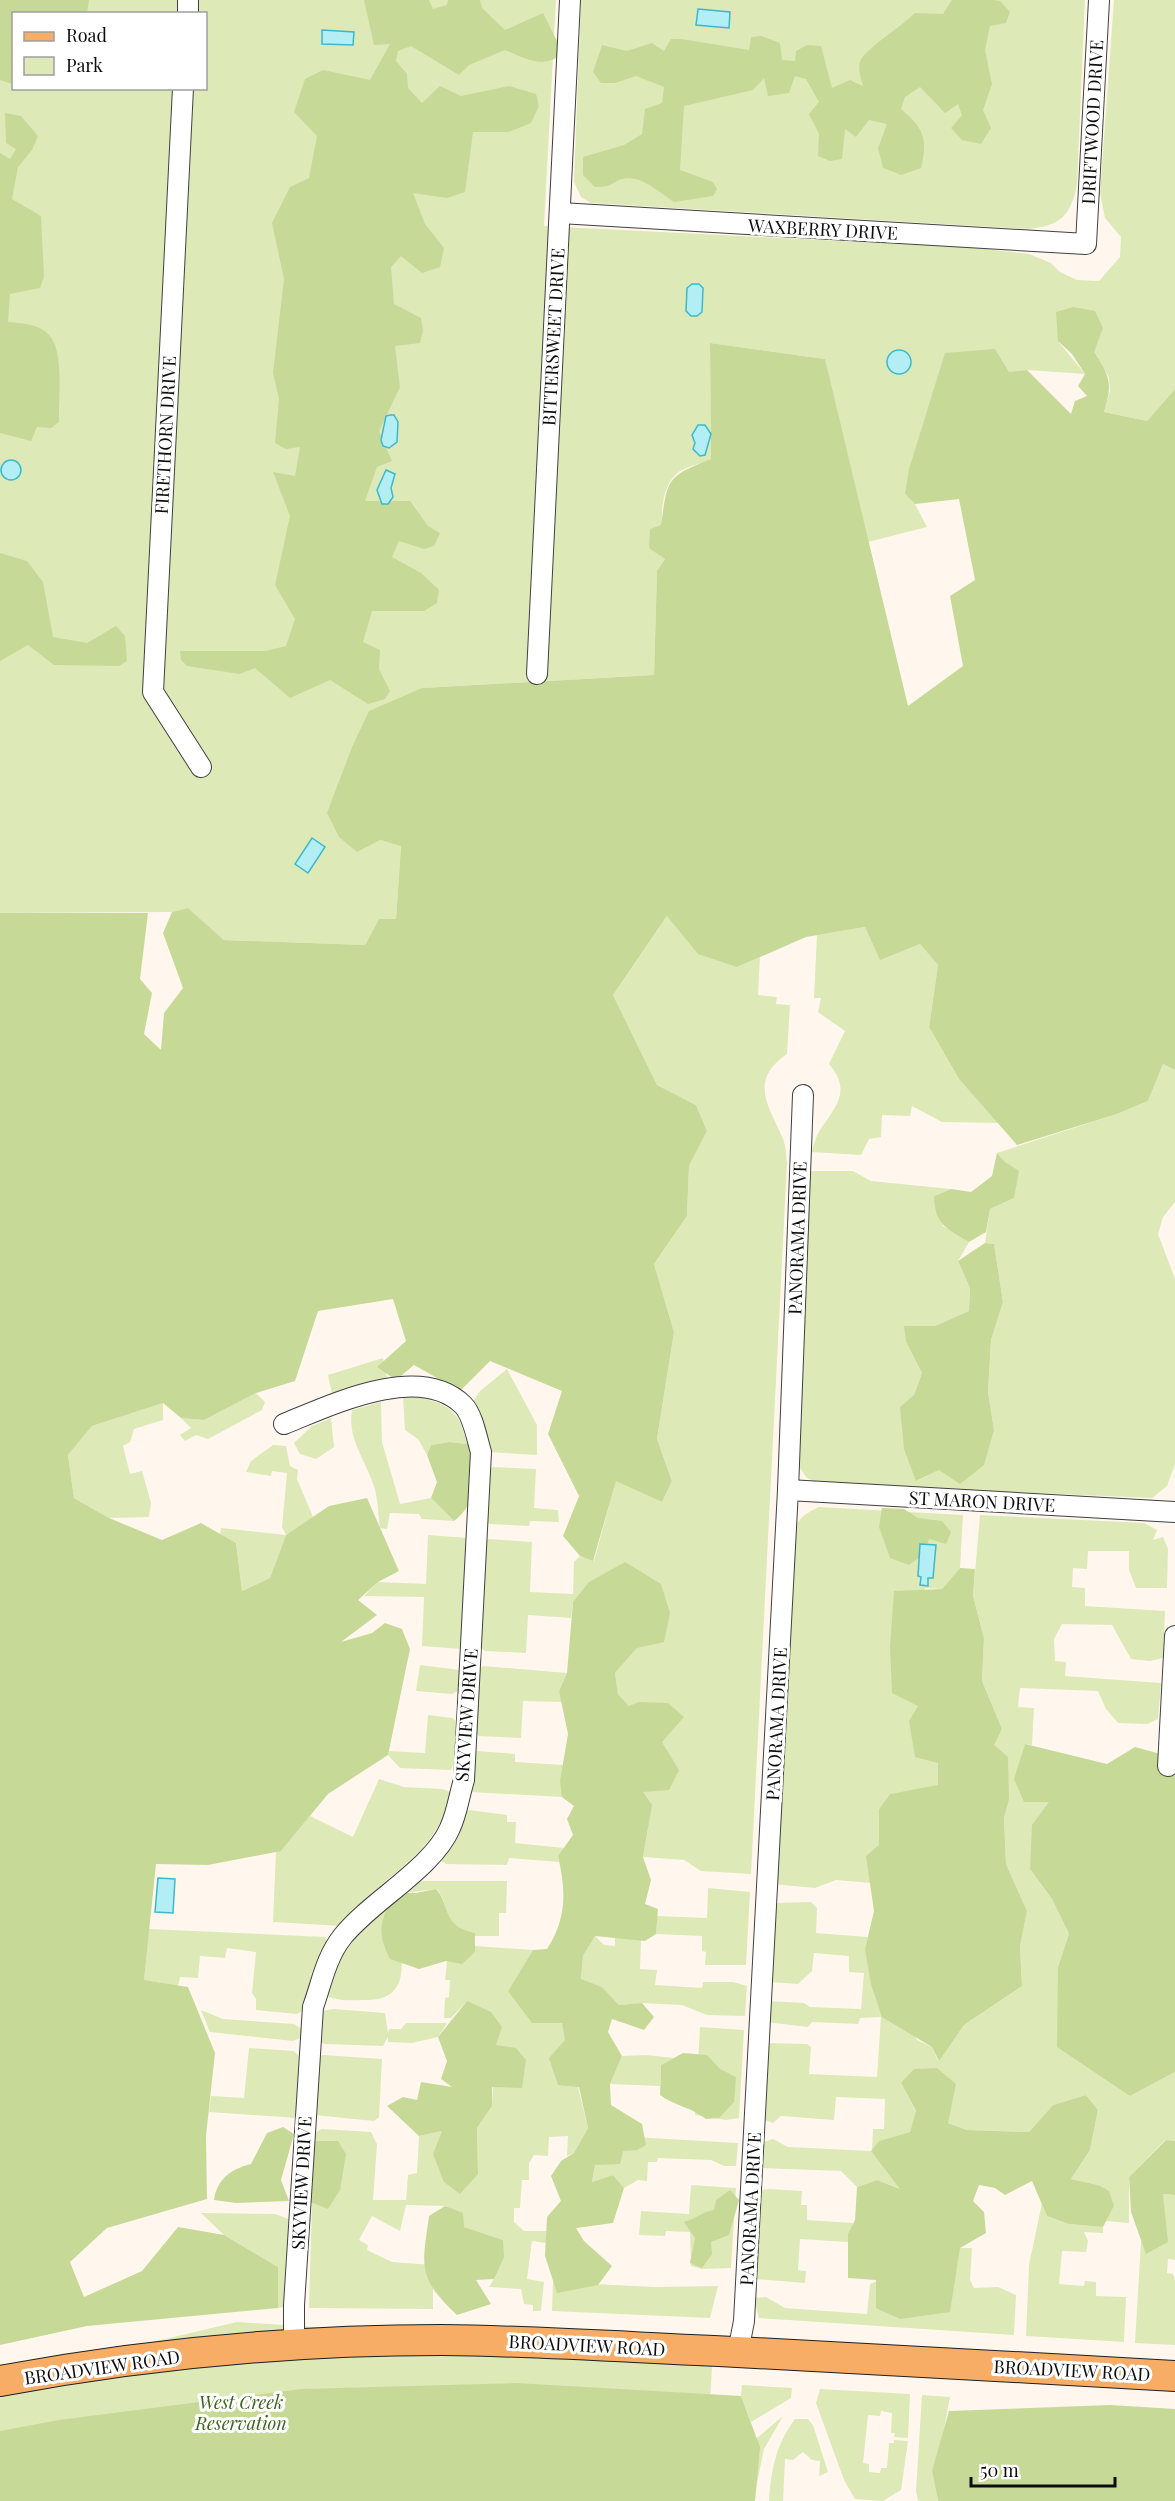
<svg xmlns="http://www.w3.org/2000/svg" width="1175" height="2501" font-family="'Playfair Display',serif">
	<rect width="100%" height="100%" fill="#fff7ee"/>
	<g fill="#dee9b8" fill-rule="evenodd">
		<path d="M 0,0 L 556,0 L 544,226 L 977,248 L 1029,254 L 1051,263 L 1060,272 L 1077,280 L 1099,281 L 1120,257 L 1121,237 L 1105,218 L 1100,193 L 1114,0 L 1175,0 L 1175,389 L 1147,421 L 1104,412 L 1110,391 L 1109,377 L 1093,352 L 1058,341 L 1085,374 L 1027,370 L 1009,373 L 905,494 L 915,504 L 927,527 L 860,544 L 825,359 L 710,343 L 711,460 C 702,463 689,466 680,471 C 655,488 662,534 665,559 L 657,572 L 654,675 L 422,688 L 380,840 L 401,845 L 396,919 L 379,919 L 365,945 L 224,940 L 188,908 L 172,912 L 0,913 ZM 14,14 L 206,14 L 206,88 L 14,88 Z"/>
		<path d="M 581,0 L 1085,0 L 1077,184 C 1071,216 1060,226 1028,229 L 591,203 L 581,197 L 574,182 Z"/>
		<path d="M 668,915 L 737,967 L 760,957 L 758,995 L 777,997 L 776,1004 L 790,1005 L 787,1054 C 748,1081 769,1106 783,1139 C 786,1146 786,1155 787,1163 L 751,1874 L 701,1871 L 684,1860 L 643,1857 L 648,1828 L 643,1792 L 678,1770 L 662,1742 L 618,1694 L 615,1673 L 637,1648 L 573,1602 L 571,1618 L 528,1615 L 526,1653 L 485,1651 L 481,1648 L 485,1541 L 489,1539 L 532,1542 L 530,1592 L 573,1594 L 574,1562 L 580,1556 L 594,1561 L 616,1480 L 662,1502 L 672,1481 L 657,1439 L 674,1332 L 654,1264 L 687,1216 L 689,1166 L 707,1131 L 696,1105 L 657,1085 L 613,995 Z"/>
		<path d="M 865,927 L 880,959 L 920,944 L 938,965 L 929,1027 L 959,1079 L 998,1123 L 942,1122 L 912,1106 L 910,1116 L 882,1115 L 881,1137 L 869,1139 L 861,1155 L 811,1152 C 814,1145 816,1136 820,1130 C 836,1106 852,1091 829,1064 L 845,1031 L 818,1012 L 821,998 L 814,998 L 817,935 Z"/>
		<path d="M 1163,1064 L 1175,1070 L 1175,1202 L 1163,1217 L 1158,1234 L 1175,1279 L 1175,1464 L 1167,1486 L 1152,1498 L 821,1484 L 807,1478 L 797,1464 L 810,1171 L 853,1171 L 871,1181 L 951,1189 L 934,1196 L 943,1226 L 969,1242 L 958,1261 L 970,1288 L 969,1311 L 935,1326 L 905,1326 L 906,1342 L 922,1373 L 914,1395 L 917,1481 L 939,1470 L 994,1430 L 988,1392 L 991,1340 L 1003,1302 L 994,1244 L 985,1243 L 990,1209 L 1014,1198 L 1005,1162 L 997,1153 L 1117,1114 L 1148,1101 Z"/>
		<path d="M 383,1358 L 387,1378 L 332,1394 L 328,1375 Z"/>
		<path d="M 507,1369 L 537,1425 L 537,1455 L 488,1452 L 471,1405 L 480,1391 Z"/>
		<path d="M 256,1393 L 265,1402 L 262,1410 L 208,1439 L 196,1435 L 185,1441 L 180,1435 L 191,1428 L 181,1418 L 204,1420 Z"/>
		<path d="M 403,1396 C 421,1397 446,1401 457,1417 C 462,1424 464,1436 468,1444 L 449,1442 L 431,1445 L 427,1455 L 418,1439 L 405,1430 Z"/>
		<path d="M 381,1402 L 382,1442 L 400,1504 L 431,1498 L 454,1521 L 422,1519 L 419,1514 L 390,1513 L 387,1529 L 380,1528 C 378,1514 378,1499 374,1486 C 365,1459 347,1438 352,1410 Z"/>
		<path d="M 163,1403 L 163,1420 L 134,1429 L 130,1442 L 123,1446 L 130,1474 L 142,1471 L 151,1503 L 149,1517 L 109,1518 L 74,1498 L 68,1455 L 92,1426 Z"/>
		<path d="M 331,1418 L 334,1447 L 316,1459 L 300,1454 L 294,1443 L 312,1426 Z"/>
		<path d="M 273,1445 L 286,1446 L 290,1466 L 298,1470 L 297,1479 L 313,1517 L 286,1535 L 270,1578 L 242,1591 L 236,1543 L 220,1535 L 221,1528 L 286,1535 L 282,1527 L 287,1473 L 272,1471 L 271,1476 L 246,1472 L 251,1461 Z"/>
		<path d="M 493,1467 L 536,1469 L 534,1508 L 558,1510 L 559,1522 L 530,1521 L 529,1526 L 490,1524 L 485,1522 L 488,1470 Z"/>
		<path d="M 819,1507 L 963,1515 L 960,1568 L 942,1589 L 925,1588 L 918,1706 L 939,1763 L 938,1786 L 890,1794 L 879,1809 L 879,1845 L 871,1883 L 836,1880 L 815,1888 L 773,1884 L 791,1537 C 797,1520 803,1514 819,1507 Z"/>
		<path d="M 980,1515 L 1144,1523 L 1157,1530 L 1153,1540 L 1163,1537 L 1168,1549 L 1167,1588 L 1136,1588 L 1129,1570 L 1129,1551 L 1088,1551 L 1087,1569 L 1073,1568 L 1072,1587 L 1085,1588 L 1085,1606 L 1165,1611 L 1163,1658 L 1150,1661 L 1131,1659 L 1112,1625 L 1062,1624 L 1054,1639 L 1055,1661 L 1066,1662 L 1065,1676 L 1161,1683 L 1158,1719 L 1147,1724 L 1118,1723 L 1106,1709 L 1098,1691 L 1020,1688 L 1018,1707 L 1034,1708 L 1032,1745 L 1025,1744 L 1050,1801 L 1030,1869 L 1052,1899 L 1069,1934 L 1058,1967 L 1130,2096 L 1175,2072 L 1175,2141 L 1165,2140 L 1129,2177 L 1129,2223 L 1106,2221 L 1114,2206 L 1098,2185 L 1071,2179 L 1090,2150 L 1098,2110 L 1086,2095 L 1053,2105 L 1029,2132 L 967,2130 L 948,2123 L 901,2083 L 916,2112 L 910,2132 L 879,2141 L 872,2150 L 873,2129 L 884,2129 L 885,2099 L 836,2097 L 834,2120 L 781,2116 L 773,2123 L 762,2119 L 766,2043 L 807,2044 L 811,2047 L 809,2074 L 877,2077 L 881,2017 L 860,2018 L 858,2024 L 812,2022 L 808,2027 L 766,2022 L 768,2001 L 804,2003 L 810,2007 L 861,2009 L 864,1973 L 849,1972 L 849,1956 L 814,1953 L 812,1971 L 798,1984 L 769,1982 L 773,1903 L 811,1902 L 817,1908 L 816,1933 L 868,1937 L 865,1949 L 917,2040 L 932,2047 L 938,2061 L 964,2025 L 1022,1986 L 1020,1947 L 1027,1911 L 1006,1864 L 1004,1818 L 1009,1800 L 993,1745 L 1002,1729 L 982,1681 L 984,1638 L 973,1596 Z"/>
		<path d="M 428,1535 L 468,1538 L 462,1649 L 422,1646 L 424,1597 L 364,1596 L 378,1582 L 426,1584 Z"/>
		<path d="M 420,1665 L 460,1670 L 459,1690 L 452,1694 L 416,1691 Z"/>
		<path d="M 483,1666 L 567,1673 L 559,1691 L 562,1702 L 523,1701 L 521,1738 L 479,1736 L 475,1733 L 479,1670 Z"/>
		<path d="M 428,1715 L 452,1718 L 459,1723 L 455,1758 L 451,1770 L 400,1768 L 388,1755 L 389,1751 L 425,1753 Z"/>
		<path d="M 477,1751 L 515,1754 L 515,1762 L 563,1765 L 562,1797 L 471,1792 L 468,1789 L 474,1754 Z"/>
		<path d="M 379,1779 L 404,1787 L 443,1789 L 450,1792 C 443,1840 406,1863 373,1892 C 361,1902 351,1915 340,1926 L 273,1922 L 276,1851 L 281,1851 L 310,1816 L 353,1837 Z"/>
		<path d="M 469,1810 L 507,1815 L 507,1822 L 516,1822 L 515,1843 L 564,1848 L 558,1856 L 559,1862 L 509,1858 L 507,1865 L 446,1864 L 440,1860 L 454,1836 L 463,1812 Z"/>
		<path d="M 419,1881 L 507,1881 L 506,1913 L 499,1913 L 499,1936 L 475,1936 L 475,1933 C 469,1931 460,1929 455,1925 C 445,1916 446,1899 437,1889 L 402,1893 Z"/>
		<path d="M 708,1888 L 750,1892 L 746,1965 L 705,1965 L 706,1952 L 702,1951 L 702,1936 L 656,1934 L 657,1916 L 707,1918 Z"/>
		<path d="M 389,1904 C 398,1937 422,2001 366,2000 C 352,2000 338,2002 325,1995 L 343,1953 L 371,1921 Z"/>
		<path d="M 149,1929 L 325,1937 L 328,1945 L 308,1988 L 303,2011 L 297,2014 L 256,2010 L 256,1999 L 252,1993 L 256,1952 L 227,1948 L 225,1958 L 200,1956 L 198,1978 L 180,1977 L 178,1986 L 144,1980 Z"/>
		<path d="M 595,1936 L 604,1945 L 615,1946 L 615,1937 L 641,1940 L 640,1969 L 657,1970 L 655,1985 L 702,1988 L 703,1982 L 733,1982 L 747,1986 L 745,2016 L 707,2015 L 682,2005 L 642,2003 L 619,2005 L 602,1987 L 581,1980 L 583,1956 Z"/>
		<path d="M 475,1946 L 533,1950 L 508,1991 L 562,2022 L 588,2128 L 574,2153 L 567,2156 L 568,2136 L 549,2137 L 548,2156 L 534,2155 L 529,2163 L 529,2180 L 522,2180 L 520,2208 L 514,2208 L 514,2222 L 524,2231 L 546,2231 L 546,2243 L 532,2241 L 527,2279 L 544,2282 L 541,2311 L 533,2311 L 533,2305 L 524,2304 L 521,2289 L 489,2287 L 494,2279 L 503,2240 L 463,2227 L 446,2206 L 406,2205 L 400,2231 L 372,2216 L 359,2240 L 368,2245 L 367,2250 L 392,2262 L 433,2265 L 433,2309 L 309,2308 L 314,2133 L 322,2129 L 371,2132 L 377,2144 L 373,2200 L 406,2200 L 408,2175 L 417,2173 L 419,2136 L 442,2131 L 478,2174 L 477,2128 L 492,2106 L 495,2045 L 467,2001 L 451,2018 L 444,2018 L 445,1998 L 449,1997 L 450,1980 L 445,1980 L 447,1961 L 475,1952 Z"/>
		<path d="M 334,2009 L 385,2013 L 388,2033 L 389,2029 L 401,2029 L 406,2023 L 447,2023 L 438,2037 L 412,2043 L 388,2042 L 388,2037 L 383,2046 L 324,2044 L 318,2041 L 321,2011 Z"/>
		<path d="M 201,2010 L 223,2019 L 294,2024 L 302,2029 L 301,2038 L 293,2041 L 210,2032 Z"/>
		<path d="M 700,2027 L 744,2030 L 739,2118 L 726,2120 L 695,2115 Z"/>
		<path d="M 249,2048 L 294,2051 L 299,2056 L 296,2118 L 209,2112 L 211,2096 L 244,2098 Z"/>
		<path d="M 324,2055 L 382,2059 L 379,2117 L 374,2121 L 314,2115 L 317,2056 Z"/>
		<path d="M 646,2055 L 674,2058 L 661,2065 L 660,2086 L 610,2084 L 622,2056 Z"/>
		<path d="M 634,2137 L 738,2143 L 736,2166 L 724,2166 L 711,2160 L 658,2158 L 657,2162 L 648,2162 L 647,2181 L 638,2180 L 624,2188 L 613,2175 L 592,2182 L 595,2165 L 623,2151 Z"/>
		<path d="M 773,2139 L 788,2147 L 871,2151 L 901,2189 L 877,2180 L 857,2187 L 841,2171 L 760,2168 L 760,2143 Z"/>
		<path d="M 691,2185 L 736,2188 L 731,2268 L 702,2269 L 691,2266 L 690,2232 L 666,2231 L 665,2236 L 639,2235 L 641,2211 L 689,2214 Z"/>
		<path d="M 770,2189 L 802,2191 L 801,2205 L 807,2205 L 807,2220 L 853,2223 L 848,2242 L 800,2239 L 798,2270 L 806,2271 L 805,2283 L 755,2279 L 758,2190 Z"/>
		<path d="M 1163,2194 L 1175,2195 L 1175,2260 L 1168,2259 L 1167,2273 L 1173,2274 L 1175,2280 L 1175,2345 L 1135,2343 L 1141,2242 L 1164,2211 Z"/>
		<path d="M 1042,2203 L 1047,2216 L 1069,2224 L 1103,2227 L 1103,2233 L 1084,2232 L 1088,2241 L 1086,2252 L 1062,2251 L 1059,2284 L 1084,2286 L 1085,2281 L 1096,2282 L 1096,2296 L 1126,2297 L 1124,2342 L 1026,2336 L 1029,2265 Z"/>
		<path d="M 201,2213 L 275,2214 L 291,2220 L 283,2307 L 278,2308 L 278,2267 L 224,2235 Z"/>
		<path d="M 960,2248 L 972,2248 L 970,2280 L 974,2288 L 998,2287 L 1016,2295 L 1014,2335 L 759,2318 L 754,2298 L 766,2297 L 785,2308 L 867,2314 L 870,2284 Z"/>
		<path d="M 553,2282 L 655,2287 L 718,2286 L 710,2318 L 552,2311 Z"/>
		<path d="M 237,2322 L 544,2342 L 713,2349 L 706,2472 L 492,2501 L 0,2501 L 0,2378 Z"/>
		<path d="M 742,2385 L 792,2388 L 791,2398 L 751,2422 L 741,2396 Z"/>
		<path d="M 820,2389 L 910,2394 L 908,2438 L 894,2437 L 895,2433 L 891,2433 L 892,2413 L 881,2411 L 880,2416 L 868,2415 L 863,2463 L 869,2464 L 869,2472 L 880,2473 L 881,2468 L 887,2468 L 889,2443 L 894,2443 L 894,2440 L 908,2441 L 901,2490 L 883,2501 L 855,2499 L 844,2480 L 816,2403 Z"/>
		<path d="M 922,2395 L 950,2397 L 941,2445 L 932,2471 L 938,2501 L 918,2501 L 916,2491 Z"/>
		<path d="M 783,2416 L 764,2449 L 754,2498 L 751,2443 Z"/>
		<path d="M 795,2419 L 808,2419 L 813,2425 L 828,2472 L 819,2476 L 820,2461 L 812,2460 L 803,2452 L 793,2460 L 785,2459 L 783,2501 L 769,2501 C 771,2470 776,2444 795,2419 Z"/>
	</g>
	<g fill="#c7d997">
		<path d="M 0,0 L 89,0 L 87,13 L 14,14 L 13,84 L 0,80 Z"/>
		<path d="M 364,0 L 429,0 L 433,9 L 447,5 L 448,0 L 480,0 L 482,8 L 505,30 L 543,13 L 563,53 C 544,70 525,58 505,50 L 469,65 L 459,75 L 411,46 L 398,51 L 396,61 L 407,74 L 408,88 L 422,103 L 440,86 L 461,96 L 509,86 L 536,94 L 539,106 L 531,123 L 509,132 L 473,132 L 465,192 L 447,198 L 413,193 L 425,224 L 444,248 L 440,267 L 422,273 L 401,256 L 391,267 L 394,304 L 421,318 L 423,331 L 420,343 L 395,346 L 400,387 L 379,431 L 392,461 L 377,467 L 365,501 L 410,501 L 428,526 L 440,533 L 434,546 L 424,549 L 399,541 L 392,557 L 421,573 L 439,590 L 437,603 L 424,611 L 372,611 L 363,642 L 380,650 L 379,669 L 390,691 L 385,699 L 368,704 L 330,680 L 290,698 L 255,668 L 240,674 L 187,666 L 181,660 L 180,651 L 266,651 L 286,646 L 295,619 L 275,585 L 290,516 L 273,472 L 295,476 L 300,447 L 286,449 L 275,443 L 279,399 L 273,373 L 284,279 L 272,223 L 290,187 L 309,178 L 317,136 L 294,112 L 305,79 L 323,70 L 370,80 L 390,44 L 374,45 Z"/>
		<path d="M 952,0 L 994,0 L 1000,1 L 1010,12 L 1006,23 L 990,26 L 985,50 L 992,84 L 983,110 L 991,128 L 981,144 L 962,140 L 951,128 L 962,115 L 958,104 L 945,113 L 920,87 L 905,97 L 901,109 C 924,128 928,139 921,168 L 901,175 L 883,168 L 878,148 L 887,124 L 869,120 L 856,137 L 845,129 L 842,159 L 830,161 L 818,156 L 819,134 L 809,114 L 819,102 L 806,79 L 795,76 L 789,93 L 768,96 L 764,78 L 753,90 L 684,106 L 680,170 L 713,182 L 717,189 L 713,196 L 674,202 C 660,193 641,174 622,179 C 609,183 615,187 595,187 L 583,175 L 583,157 L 624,145 L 642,134 L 645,109 L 662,103 L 664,87 L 636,76 L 615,83 L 601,83 L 593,72 L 602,45 L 627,51 L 652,43 L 664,51 L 671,39 L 681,39 L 749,50 L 751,37 L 761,36 L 780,43 L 782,60 L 795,61 L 796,51 L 807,45 L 821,46 L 832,88 L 850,80 L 863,86 C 861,77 856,67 862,58 C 869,47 902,26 915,13 L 943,14 Z"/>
		<path d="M 5,113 L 21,116 L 38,136 L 32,150 L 18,167 L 12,199 L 41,216 L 44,277 L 40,288 L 10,294 L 8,322 C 20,323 39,324 48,334 C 65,350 58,398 59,422 L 51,428 L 37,427 L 31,441 L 0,433 L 0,153 L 10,159 L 16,149 L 6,143 Z"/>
		<path d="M 1073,307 L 1095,311 L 1103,328 L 1094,352 C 1110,377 1113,383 1104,412 L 1147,421 L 1175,389 L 1175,1070 L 1163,1064 L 1148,1101 L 1117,1114 L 1017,1145 L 959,1079 L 929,1027 L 938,965 L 920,944 L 880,960 L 865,927 L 806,937 L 737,967 L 698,954 L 667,916 L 613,995 L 657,1085 L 696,1105 L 707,1131 L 689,1166 L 687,1216 L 654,1264 L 674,1332 L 657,1439 L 672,1481 L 662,1502 L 616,1481 L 593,1561 L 580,1556 L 563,1536 L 579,1496 L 548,1434 L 562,1391 L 490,1361 L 460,1391 L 414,1365 L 396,1380 L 377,1367 L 406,1341 L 393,1299 L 318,1311 L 295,1381 L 256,1393 L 204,1420 L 181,1418 L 163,1403 L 92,1426 L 68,1455 L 74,1498 L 109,1518 L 162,1540 L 201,1523 L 236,1543 L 242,1591 L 270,1578 L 286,1535 L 329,1506 L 367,1498 L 399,1571 L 378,1582 L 358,1600 L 377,1615 L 341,1642 L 372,1633 L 385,1623 L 402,1629 L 410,1649 L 388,1755 L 328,1794 L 281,1851 L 208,1865 L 156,1864 L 144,1980 L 188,1987 L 215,2053 L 206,2136 L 207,2199 L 107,2228 L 70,2262 L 84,2297 L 142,2271 L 178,2227 L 224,2235 L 278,2267 L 278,2308 L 87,2326 L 0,2345 L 0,913 L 148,913 L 140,979 L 152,993 L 144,1034 L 161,1050 L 164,1013 L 183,988 L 163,933 L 172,912 L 188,908 L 224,940 L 365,945 L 379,919 L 396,919 L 401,846 L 380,840 L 357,852 L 339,837 L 327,813 L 352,747 L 369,711 L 422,688 L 654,675 L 657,571 L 665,559 L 649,548 L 650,529 L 661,525 C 668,478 666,477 711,459 L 710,343 L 825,359 L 908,706 L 963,666 L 950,596 L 975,580 L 959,499 L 915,504 L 905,494 L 909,469 L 945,353 L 995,349 L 1009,372 L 1027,370 L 1071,414 L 1075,401 L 1087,396 L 1078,386 L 1085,374 L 1072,354 L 1058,341 L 1056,312 Z"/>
		<path d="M 0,553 L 27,561 L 43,582 L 53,637 L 87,643 L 116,626 L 125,636 L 127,661 L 119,666 L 54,665 L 28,645 L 0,661 Z"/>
		<path d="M 997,1153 L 1005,1162 L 1019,1171 L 1014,1198 L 990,1209 L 986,1232 L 969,1242 C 946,1228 935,1225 934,1196 L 951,1189 L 971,1192 L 992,1176 Z"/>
		<path d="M 985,1243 L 994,1244 L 1003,1302 L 991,1340 L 988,1392 L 994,1430 L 984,1465 L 960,1484 L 939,1470 L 916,1481 L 904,1449 L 900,1407 L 914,1395 L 922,1373 L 906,1342 L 904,1326 L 935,1326 L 969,1311 L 970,1288 L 958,1261 Z"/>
		<path d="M 449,1442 L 468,1444 C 478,1470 479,1503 454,1521 L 431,1498 L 437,1482 L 427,1455 L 431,1445 Z"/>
		<path d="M 882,1508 L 904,1509 L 918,1518 L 942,1521 L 951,1532 L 946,1544 L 929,1539 L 924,1554 L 909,1565 L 890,1558 L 879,1527 Z"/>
		<path d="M 625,1562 L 661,1584 L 670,1613 L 664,1642 L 637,1648 L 615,1673 L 618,1694 L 629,1706 L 639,1702 L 668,1703 L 684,1717 L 662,1742 L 679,1770 L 669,1790 L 643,1792 L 652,1805 L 643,1857 L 651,1880 L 645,1904 L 658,1909 L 656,1934 L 645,1941 L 595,1936 L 583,1956 L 581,1979 L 602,1987 L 619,2005 L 642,2003 L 654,2017 L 644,2030 L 612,2019 L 608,2032 L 622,2056 L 610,2084 L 611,2105 L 642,2124 L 646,2145 L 637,2150 L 623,2151 L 620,2164 L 595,2165 L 592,2182 L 613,2175 L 624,2188 L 613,2223 L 576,2228 L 584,2241 L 612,2266 L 598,2285 L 557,2293 L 545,2256 L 547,2217 L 561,2201 L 551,2176 L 561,2161 L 574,2153 L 588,2128 L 579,2087 L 558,2085 L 549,2058 L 565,2040 L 562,2023 L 532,2023 L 508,1991 L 533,1950 L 547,1949 C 567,1918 566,1891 558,1856 L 573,1835 L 567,1819 L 574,1806 L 562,1797 L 560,1781 L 568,1734 L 559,1691 L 567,1673 L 573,1602 L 589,1582 Z"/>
		<path d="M 960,1568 L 975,1569 L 973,1596 L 984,1638 L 982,1681 L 1002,1729 L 994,1745 L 1008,1757 L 1009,1800 L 1004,1818 L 1006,1864 L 1027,1911 L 1020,1947 L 1022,1986 L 964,2025 L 939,2061 L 932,2047 L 882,2017 L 871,1984 L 865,1949 L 874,1911 L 866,1856 L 879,1845 L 879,1809 L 890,1794 L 938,1785 L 938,1763 L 915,1757 L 909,1721 L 918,1706 L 892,1693 L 890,1647 L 894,1591 L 942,1589 Z"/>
		<path d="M 1025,1744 L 1107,1764 L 1135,1747 L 1175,1758 L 1175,2072 L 1130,2096 L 1057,2047 L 1058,1967 L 1069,1934 L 1052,1899 L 1030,1869 L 1032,1825 L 1049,1802 L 1024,1802 L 1014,1779 Z"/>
		<path d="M 436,1889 C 446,1899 445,1916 456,1925 C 460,1929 469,1931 475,1933 L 475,1952 L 462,1964 L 446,1961 L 419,1969 L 390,1959 C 376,1930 380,1920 396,1893 L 416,1893 Z"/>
		<path d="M 467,2001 L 491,2012 L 502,2027 L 496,2045 L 516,2048 L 526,2060 L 522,2088 L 492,2087 L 492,2106 L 477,2128 L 478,2174 L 460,2194 L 444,2182 L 433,2154 L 442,2131 L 419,2136 L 387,2106 L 403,2097 L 417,2100 L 421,2082 L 452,2087 L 441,2079 L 447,2061 L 438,2037 Z"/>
		<path d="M 683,2053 L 707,2055 L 720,2069 L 736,2077 L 734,2102 L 719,2118 L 706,2119 C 691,2107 675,2106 660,2095 L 661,2065 Z"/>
		<path d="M 937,2068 L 956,2084 L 948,2123 L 967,2130 L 1029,2132 L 1053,2105 L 1086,2095 L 1098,2110 L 1090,2150 L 1071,2179 L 1098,2185 L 1109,2191 L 1114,2206 L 1103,2227 L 1069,2224 L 1047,2216 L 1032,2181 L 1005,2195 L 995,2188 L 979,2185 L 973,2201 L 984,2212 L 986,2233 L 960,2248 L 950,2312 L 900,2319 L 876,2308 L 876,2280 L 848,2278 L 848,2234 L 855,2220 L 857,2187 L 877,2180 L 900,2189 L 871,2151 L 879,2141 L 910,2132 L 916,2111 L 901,2083 L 914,2069 Z"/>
		<path d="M 283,2127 L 294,2134 L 281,2180 L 289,2201 L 236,2203 L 214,2200 C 217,2179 231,2169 251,2164 L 267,2133 Z"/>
		<path d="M 1166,2140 L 1175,2141 L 1175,2195 L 1163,2194 L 1168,2242 L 1146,2254 L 1131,2212 L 1129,2177 Z"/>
		<path d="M 317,2141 L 338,2141 L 346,2154 L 340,2190 L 328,2209 L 308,2201 L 309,2146 Z"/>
		<path d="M 730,2190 L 739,2200 L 729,2235 L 711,2242 L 712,2254 L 702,2268 L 690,2263 L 695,2238 L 684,2222 C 695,2219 702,2212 714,2210 L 716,2200 Z"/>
		<path d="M 445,2206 L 463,2213 L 464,2227 L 503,2240 L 504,2257 L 494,2279 L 476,2280 L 491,2304 L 457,2315 C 417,2277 422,2267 429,2216 Z"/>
		<path d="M 516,2383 L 741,2396 L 760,2447 L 755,2501 L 0,2501 L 0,2431 L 59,2420 L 302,2389 Z"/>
		<path d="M 1110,2405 L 1175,2409 L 1175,2501 L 938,2501 L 932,2471 L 949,2411 Z"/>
	</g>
	<g fill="#b3eef5" stroke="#3bb9cc" stroke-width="1.5">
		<path d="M 698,9 L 730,12 L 729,28 L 696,25 Z"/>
		<path d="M 322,30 L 354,32 L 353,45 L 322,44 Z"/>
		<path d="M 692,284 L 699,284 L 703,288 L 702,312 L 697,316 L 691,316 L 686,311 L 687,288 Z"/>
		<circle cx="899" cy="362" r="12"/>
		<path d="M 390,415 L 394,415 L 398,422 L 397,442 L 389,448 L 383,446 L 381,440 L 386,416 Z"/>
		<path d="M 698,425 L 705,425 L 711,434 L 705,455 L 700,456 L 693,449 L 695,443 L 692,435 Z"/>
		<circle cx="11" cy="470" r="10"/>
		<path d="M 386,470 L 395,474 L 391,488 L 393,497 L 388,504 L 382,504 L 377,490 Z"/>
		<path d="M 312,838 L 325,847 L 308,873 L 295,864 Z"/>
		<path d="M 920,1544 L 936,1545 L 933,1578 L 928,1578 L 928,1586 L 920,1585 L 921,1577 L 918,1576 Z"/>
		<path d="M 158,1878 L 175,1879 L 173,1913 L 155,1912 Z"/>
	</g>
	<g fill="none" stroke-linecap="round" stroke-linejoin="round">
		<g stroke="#404040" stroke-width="22">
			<g id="minor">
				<path d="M 188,14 L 188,0"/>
				<path d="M 183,88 L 153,692 L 201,767"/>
				<path d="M 560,213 L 1086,244 L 1099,0"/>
				<path d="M 537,674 L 570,0"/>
				<path d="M 284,1424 C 331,1405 419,1362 463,1405 C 473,1415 477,1439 481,1452 L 464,1780 C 459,1796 457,1813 450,1828 C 433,1868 371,1901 343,1936 C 326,1957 322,1982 313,2007 L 294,2305 L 294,2345"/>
				<path d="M 788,1490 L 1175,1512"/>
				<path d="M 1168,1766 L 1175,1636"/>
				<path d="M 738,2352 L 744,2321 L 788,1490 L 803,1095"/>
			</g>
		</g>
		<g stroke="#1e1e1e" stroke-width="32">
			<path id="primary" d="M 0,2381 C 145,2354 294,2340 442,2340 C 541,2341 639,2348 737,2352 C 883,2359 1029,2368 1175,2376"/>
		</g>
		<use href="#minor" stroke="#fff" stroke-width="20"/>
		<use href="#primary" stroke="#f7ad66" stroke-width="30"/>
	</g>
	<g text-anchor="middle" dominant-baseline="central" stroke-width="6" stroke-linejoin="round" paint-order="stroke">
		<g font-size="18" fill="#0d0d0d" stroke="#fff">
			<text transform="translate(1092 122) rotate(-87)">DRIFTWOOD DRIVE</text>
			<text transform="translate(823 229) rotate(3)">WAXBERRY DRIVE</text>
			<text transform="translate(553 337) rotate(-87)">BITTERSWEET DRIVE</text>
			<text transform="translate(165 435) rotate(-87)">FIRETHORN DRIVE</text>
			<text transform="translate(797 1238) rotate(-88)">PANORAMA DRIVE</text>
			<text transform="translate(982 1501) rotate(3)">ST MARON DRIVE</text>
			<text transform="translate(466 1715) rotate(-86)">SKYVIEW DRIVE</text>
			<text transform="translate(776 1724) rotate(-87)">PANORAMA DRIVE</text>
			<text transform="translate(301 2183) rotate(-87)">SKYVIEW DRIVE</text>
			<text transform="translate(750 2209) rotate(-87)">PANORAMA DRIVE</text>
			<text transform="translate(587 2345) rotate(3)">BROADVIEW ROAD</text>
			<text transform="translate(102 2367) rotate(-8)">BROADVIEW ROAD</text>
			<text transform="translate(1072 2370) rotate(3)">BROADVIEW ROAD</text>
		</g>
		<g font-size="18" font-style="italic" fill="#40641e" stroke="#fff">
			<text x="241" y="2402">West Creek<tspan x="241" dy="21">Reservation</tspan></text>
		</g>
	</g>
	<rect x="12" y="12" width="195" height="78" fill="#ffffff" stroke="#9e9e9e" stroke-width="1.5"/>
	<rect x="24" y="32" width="30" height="9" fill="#f7ad66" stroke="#9e9e9e" stroke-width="1.5"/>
	<text x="66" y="42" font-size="18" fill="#0d0d0d">Road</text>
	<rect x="24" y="57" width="30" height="18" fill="#dee9b8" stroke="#9e9e9e" stroke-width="1.5"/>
	<text x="66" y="72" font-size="18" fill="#0d0d0d">Park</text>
	<path d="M971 2477v9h144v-9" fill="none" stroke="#0d0d0d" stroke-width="3"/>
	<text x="980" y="2477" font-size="18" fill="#0d0d0d" stroke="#ffffff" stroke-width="4.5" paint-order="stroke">50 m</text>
</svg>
